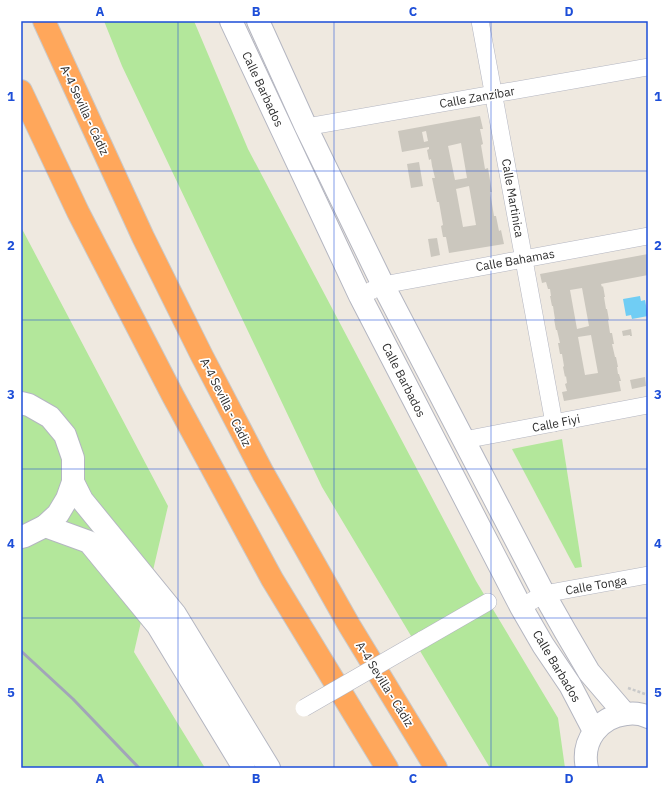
<svg xmlns="http://www.w3.org/2000/svg" width="669" height="789" font-family="'IBM Plex Sans',sans-serif">
	<rect width="100%" height="100%" fill="#efe9e0"/>
	<g fill="#b3e79b">
		<path d="M 104,21 L 194,21 L 248,149 L 476,581 L 558,718 L 565,768 L 490,768 L 322,487 L 122,66 Z"/>
		<path d="M 21,227 L 168,506 L 134,652 L 205,768 L 21,768 Z"/>
		<path d="M 562,439 L 582,567 L 575,568 L 512,449 Z"/>
	</g>
	<path fill="#70cdf4" d="M 640,296 L 641,301 L 645,300 L 648,316 L 632,319 L 631,315 L 626,316 L 623,299 Z"/>
	<g fill="#cbc7be" fill-rule="evenodd">
		<path d="M 480,116 L 483,129 L 480,129 L 483,144 L 481,145 L 485,169 L 488,168 L 492,192 L 490,192 L 494,216 L 496,216 L 499,231 L 501,230 L 504,244 L 449,253 L 446,237 L 443,237 L 441,226 L 443,225 L 439,202 L 437,202 L 432,178 L 435,178 L 432,166 L 431,159 L 429,160 L 427,150 L 429,149 L 429,147 L 402,152 L 398,131 ZM 426,131 L 428,141 L 424,142 L 422,132 ZM 461,143 L 467,178 L 455,180 L 448,146 ZM 469,186 L 476,225 L 463,227 L 456,189 Z"/>
		<path d="M 419,162 L 423,186 L 411,188 L 407,164 Z"/>
		<path d="M 437,238 L 440,255 L 431,257 L 428,239 Z"/>
		<path d="M 648,254 L 648,275 L 601,284 L 602,287 L 603,286 L 605,297 L 604,297 L 606,309 L 607,309 L 609,320 L 608,320 L 610,333 L 612,333 L 614,344 L 612,344 L 615,357 L 616,357 L 618,367 L 617,367 L 618,374 L 619,374 L 621,381 L 619,381 L 621,391 L 564,401 L 562,392 L 567,391 L 565,384 L 567,383 L 566,376 L 565,377 L 563,367 L 564,366 L 562,354 L 560,354 L 558,343 L 560,343 L 557,330 L 556,330 L 554,319 L 555,319 L 554,313 L 553,306 L 552,306 L 550,296 L 551,296 L 550,289 L 548,289 L 546,282 L 542,283 L 540,274 ZM 582,288 L 589,326 L 577,329 L 570,290 ZM 591,335 L 598,373 L 585,375 L 578,337 Z"/>
		<path d="M 631,329 L 632,336 L 630,336 L 630,335 L 623,336 L 622,331 Z"/>
		<path d="M 645,377 L 646,386 L 632,389 L 630,380 Z"/>
	</g>
	<g fill="none" stroke-linecap="round" stroke-linejoin="round">
		<g stroke="#b4b6c1" stroke-width="18">
			<g id="street">
				<path d="M 480,21 L 554,423"/>
				<path d="M 306,127 L 648,67"/>
				<path d="M 360,296 L 383,285 L 648,236"/>
				<path d="M 464,440 L 648,405"/>
				<path d="M 521,607 L 544,594 L 648,575"/>
				<path d="M 422,640 L 488,602"/>
			</g>
		</g>
		<g stroke="#b4b6c1" stroke-width="24">
			<g id="secondary">
				<path d="M 231,21 L 360,296 L 521,607 L 543,645 L 570,685 L 594,731"/>
				<path d="M 258,21 L 306,127 L 383,285 L 544,594 L 565,631 L 589,672 L 625,714"/>
				<path d="M 21,403 L 29,405 L 50,417 L 65,435 L 73,458 L 73,482 L 67,499 L 58,514 L 45,526 L 25,536 L 21,537"/>
				<path d="M 73,482 L 82,500 L 175,614 L 269,768"/>
				<path d="M 45,526 L 89,542 L 158,626 L 244,768"/>
				<path d="M 587,768 C 581,741 599,717 626,714 C 633,713 642,714 648,717"/>
			</g>
		</g>
		<g stroke="#c9c9c9" stroke-width="24">
			<g id="highway">
				<path d="M 44,21 L 143,237 L 202,356 L 263,473 L 349,625 L 436,768"/>
				<path d="M 21,91 L 78,212 L 173,396 L 272,579 L 387,768"/>
			</g>
		</g>
		<path stroke="#c9c9c9" stroke-width="2.5" stroke-dasharray="3 2" stroke-linecap="butt" d="M 628,688 L 648,695"/>
		<use href="#street" stroke="#fff" stroke-width="17"/>
		<use href="#secondary" stroke="#fff" stroke-width="22"/>
		<use href="#highway" stroke="#ffa75b" stroke-width="22"/>
		<path stroke="#a2a5b8" stroke-width="3" d="M 21,651 L 73,699 L 139,768"/>
		<g stroke="#b4b6c1" stroke-width="18" stroke-linecap="butt">
			<path id="street-bridge" d="M 304,708 L 422,640"/>
		</g>
		<use href="#street-bridge" stroke="#fff" stroke-width="17"/>
	</g>
	<path fill="none" stroke="#1d4ed8" stroke-width="1" stroke-opacity="0.55" d="M 178,21 L 178,768M 334,21 L 334,768M 491,21 L 491,768M 21,171 L 648,171M 21,320 L 648,320M 21,469 L 648,469M 21,618 L 648,618"/>
	<g text-anchor="middle" dominant-baseline="central" stroke-width="3.5" stroke-linejoin="round" paint-order="stroke">
		<g font-size="12" fill="#2e2e2e" stroke="#fff">
			<text transform="translate(263 89) rotate(65)">Calle Barbados</text>
			<text transform="translate(477 97) rotate(-10)">Calle Zanzíbar</text>
			<text transform="translate(85 110) rotate(65)">A-4 Sevilla - Cádiz</text>
			<text transform="translate(513 198) rotate(80)">Calle Martinica</text>
			<text transform="translate(515 260) rotate(-10)">Calle Bahamas</text>
			<text transform="translate(404 380) rotate(63)">Calle Barbados</text>
			<text transform="translate(226 402) rotate(63)">A-4 Sevilla - Cádiz</text>
			<text transform="translate(556 423) rotate(-11)">Calle Fiyi</text>
			<text transform="translate(596 585) rotate(-10)">Calle Tonga</text>
			<text transform="translate(557 666) rotate(59)">Calle Barbados</text>
			<text transform="translate(385 684) rotate(58)">A-4 Sevilla - Cádiz</text>
		</g>
	</g>
	<rect width="669" height="789" fill="none" stroke="#ffffff" stroke-width="44"/>
	<rect x="22" y="22" width="625" height="745" fill="none" stroke="#1d4ed8" stroke-width="1.5"/>
	<g font-size="13" text-anchor="middle" font-weight="bold" fill="#1d4ed8">
		<text x="100" y="16">A</text>
		<text x="256" y="16">B</text>
		<text x="413" y="16">C</text>
		<text x="569" y="16">D</text>
		<text x="11" y="101">1</text>
		<text x="658" y="101">1</text>
		<text x="11" y="250">2</text>
		<text x="658" y="250">2</text>
		<text x="11" y="399">3</text>
		<text x="658" y="399">3</text>
		<text x="11" y="548">4</text>
		<text x="658" y="548">4</text>
		<text x="11" y="697">5</text>
		<text x="658" y="697">5</text>
		<text x="100" y="783">A</text>
		<text x="256" y="783">B</text>
		<text x="413" y="783">C</text>
		<text x="569" y="783">D</text>
	</g>
</svg>
